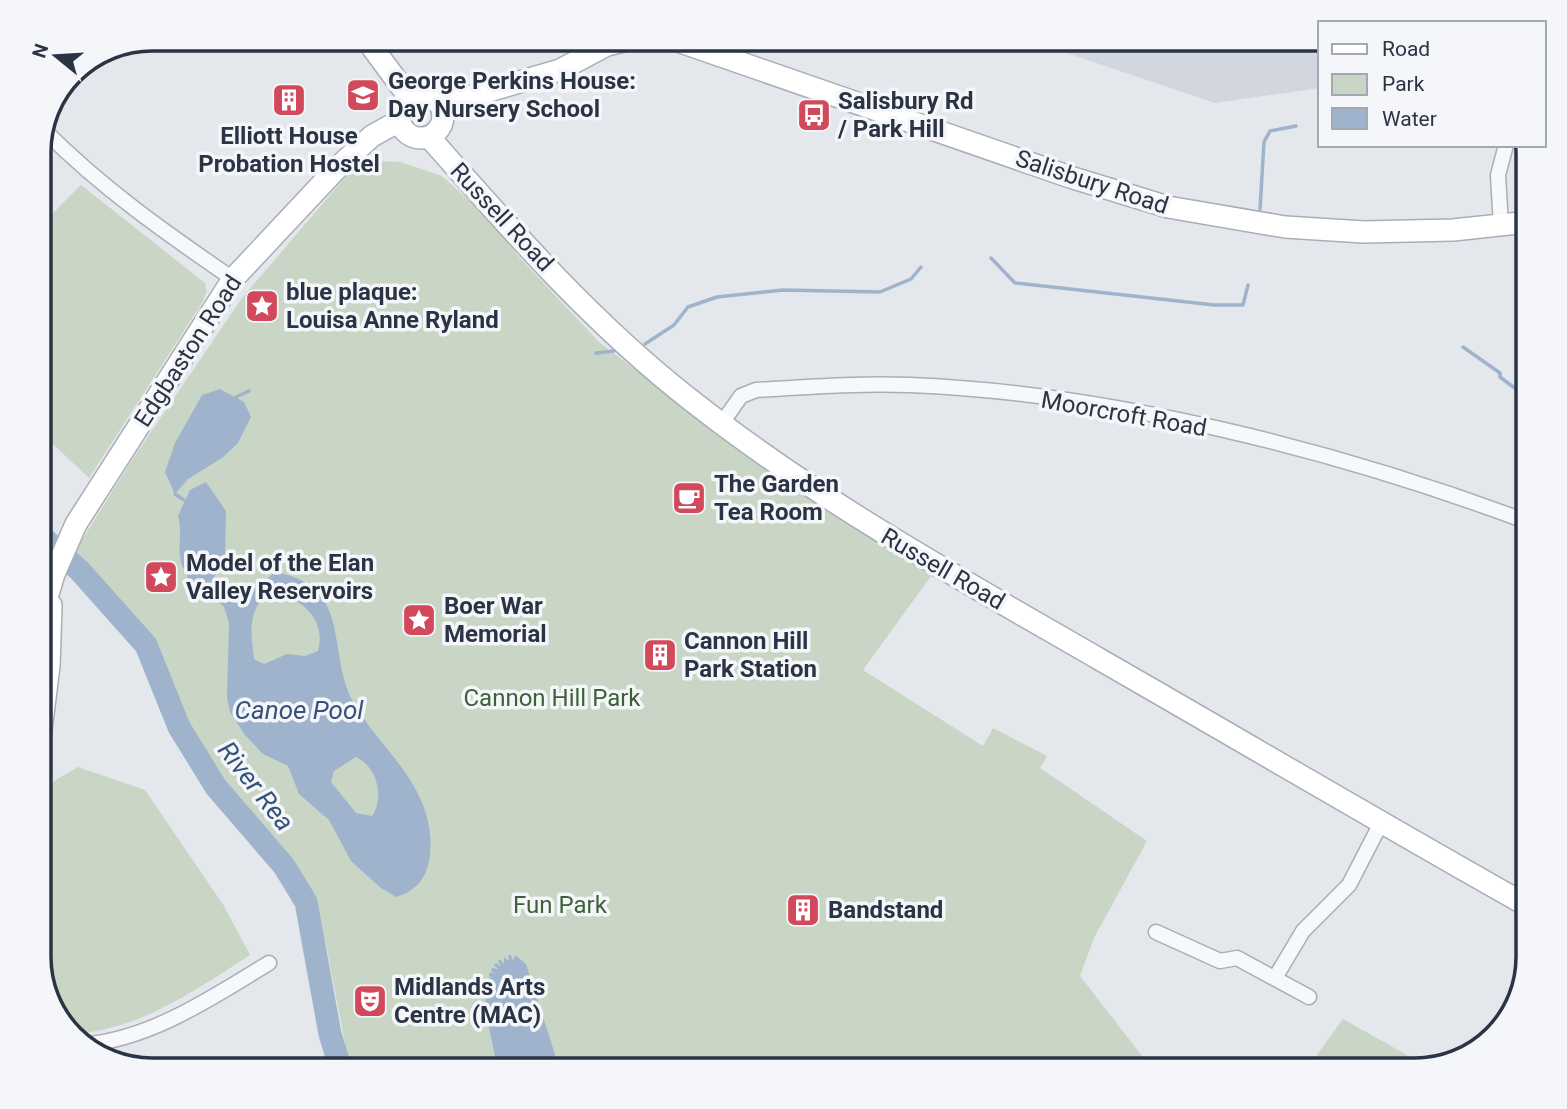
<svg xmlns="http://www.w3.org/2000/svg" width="1567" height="1109" font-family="Roboto,sans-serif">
	<rect width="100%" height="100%" fill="#e4e7ec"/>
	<path fill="#d2d6de" d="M 1050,39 L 1320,39 L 1320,88 L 1215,103 L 1052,48 Z"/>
	<g fill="#c9d6c5">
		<path d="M 378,161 L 400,162 L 442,176 L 487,217 L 520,258 L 600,343 L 769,471 L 931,576 L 863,670 L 983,746 L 993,728 L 1047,756 L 1040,768 L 1147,841 L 1094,938 L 1080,976 L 1153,1070 L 350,1070 L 326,945 L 303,885 L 264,839 L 185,727 L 150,639 L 73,554 L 134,457 L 242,298 L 348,174 Z"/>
		<path d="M 81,185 L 205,283 L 207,291 L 202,303 L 89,478 L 39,431 L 39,227 Z"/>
		<path d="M 78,767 L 145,790 L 224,906 L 250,955 C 194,991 140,1030 72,1034 L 53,1014 L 41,972 L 44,952 L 39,925 L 39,810 L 54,781 Z"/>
		<path d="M 1343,1019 L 1428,1067 L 1415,1070 L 1306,1070 Z"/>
	</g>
	<g fill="#9fb4cc" fill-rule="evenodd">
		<path d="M 220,389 L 244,402 L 251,417 L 238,443 L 222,458 L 188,479 L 175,494 L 165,472 L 175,443 L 202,395 Z"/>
		<path d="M 206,482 L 226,511 L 225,561 L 204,592 L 189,584 C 189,575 183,571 181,562 C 177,547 183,532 178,516 L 190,490 Z"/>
		<path d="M 276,572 C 356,588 324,655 356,707 C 387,756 436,790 430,855 C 428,876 417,891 396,897 L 381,888 L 351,861 L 329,820 L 299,794 L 288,766 L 263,754 L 245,735 L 230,712 L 227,697 L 229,623 L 223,604 L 241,597 ZM 278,592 C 305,602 326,621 318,651 L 305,656 L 287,654 L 264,664 L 254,659 C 251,631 247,616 266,593 ZM 356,757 C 377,767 385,797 372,816 L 356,813 L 331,782 L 334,771 Z"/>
		<path d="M 508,955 L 511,955 L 513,961 L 515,955 L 526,964 L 560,1070 L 498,1070 L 485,1009 L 486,989 L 486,986 L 492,987 L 487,985 L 493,983 L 488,981 L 489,977 L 495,979 L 489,976 L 490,972 L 496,974 L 491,971 L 492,968 L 498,969 L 494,965 L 496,963 L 501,966 L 498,961 L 500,959 L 504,964 L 504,957 L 509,961 Z"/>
	</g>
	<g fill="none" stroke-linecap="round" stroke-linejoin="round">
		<g stroke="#9fb4cc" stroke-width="3.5">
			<path d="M 1260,209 L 1264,142 L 1270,131 L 1296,126"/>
			<path d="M 991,258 L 1015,283 L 1214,305 L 1243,305 L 1248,285"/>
			<path d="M 645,344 L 674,325 L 688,307 L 717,297 L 783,290 L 880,292 L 911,279 L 921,267"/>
			<path d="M 1463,347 L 1500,373 L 1500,377 L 1528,398"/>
			<path d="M 596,353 L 614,351"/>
			<path d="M 236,397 L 249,391"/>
			<path d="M 175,494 L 184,500"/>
			<path d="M 209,583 L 223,604"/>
		</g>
		<path stroke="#9fb4cc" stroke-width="23" d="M 39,534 L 80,571 L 146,645 L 179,727 L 216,787 L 284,866 L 306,902 L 330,1034 L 341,1070"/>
		<g stroke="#a9aeb7" stroke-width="17">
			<g id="street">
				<path d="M 76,69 L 79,66"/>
				<path d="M 45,131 C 103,189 166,233 233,279"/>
				<path d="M 1501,226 L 1498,175 L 1506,145"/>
				<path d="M 722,423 L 741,396 L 756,390 C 807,387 859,383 910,385 C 1113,393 1338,451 1528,522"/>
				<path d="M 1156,932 L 1220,961 L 1237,958 L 1309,997"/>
				<path d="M 1275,978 L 1303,931 L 1349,885 L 1381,823"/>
				<path d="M 81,1045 C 150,1040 211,998 269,963"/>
			</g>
		</g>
		<g stroke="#a9aeb7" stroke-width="24">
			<g id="secondary">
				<path d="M 366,39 L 409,97"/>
				<path d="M 672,39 L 1070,177 L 1168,207 L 1285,227 L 1364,232 L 1453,230 L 1528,222"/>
				<circle cx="421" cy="116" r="22"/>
				<path d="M 441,105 L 560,70 L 607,45 L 632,39"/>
				<path d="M 429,137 C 511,230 594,325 692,401 C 819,501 959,578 1099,659 C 1242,741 1384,825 1528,906"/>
				<path d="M 39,624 L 54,574 L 76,524 L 233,279 L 338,167 L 372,136 L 399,121"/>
				<path d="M 39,746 L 49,666 L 51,605"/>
			</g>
		</g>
		<use href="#street" stroke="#f7f8fa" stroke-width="14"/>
		<use href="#secondary" stroke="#fff" stroke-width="21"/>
	</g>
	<defs>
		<g id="school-square" transform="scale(1.75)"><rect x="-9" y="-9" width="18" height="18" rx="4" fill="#d1495b" stroke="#f4f6f9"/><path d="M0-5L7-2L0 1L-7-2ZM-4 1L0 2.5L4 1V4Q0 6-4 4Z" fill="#fff"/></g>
		<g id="building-square" transform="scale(1.75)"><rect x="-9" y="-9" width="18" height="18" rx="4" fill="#d1495b" stroke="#f4f6f9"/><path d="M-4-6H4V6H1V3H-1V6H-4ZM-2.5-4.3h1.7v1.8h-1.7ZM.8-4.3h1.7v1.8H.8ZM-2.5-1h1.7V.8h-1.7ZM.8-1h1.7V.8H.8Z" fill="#fff"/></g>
		<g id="bus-square" transform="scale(1.75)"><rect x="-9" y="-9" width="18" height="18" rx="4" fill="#d1495b" stroke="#f4f6f9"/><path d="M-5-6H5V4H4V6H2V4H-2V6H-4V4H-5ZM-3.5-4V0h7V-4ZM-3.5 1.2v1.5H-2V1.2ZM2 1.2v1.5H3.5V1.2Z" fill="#fff"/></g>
		<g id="sight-square" transform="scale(1.75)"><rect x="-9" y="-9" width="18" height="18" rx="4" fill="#d1495b" stroke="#f4f6f9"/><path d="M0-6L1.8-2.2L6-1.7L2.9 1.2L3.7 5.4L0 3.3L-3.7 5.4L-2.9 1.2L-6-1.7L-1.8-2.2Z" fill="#fff"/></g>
		<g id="cafe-square" transform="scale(1.75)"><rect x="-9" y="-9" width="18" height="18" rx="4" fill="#d1495b" stroke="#f4f6f9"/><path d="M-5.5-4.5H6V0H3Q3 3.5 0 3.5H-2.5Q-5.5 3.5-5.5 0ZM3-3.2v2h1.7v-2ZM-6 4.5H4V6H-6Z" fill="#fff"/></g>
		<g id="theatre-square" transform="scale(1.75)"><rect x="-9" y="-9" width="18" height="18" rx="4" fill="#d1495b" stroke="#f4f6f9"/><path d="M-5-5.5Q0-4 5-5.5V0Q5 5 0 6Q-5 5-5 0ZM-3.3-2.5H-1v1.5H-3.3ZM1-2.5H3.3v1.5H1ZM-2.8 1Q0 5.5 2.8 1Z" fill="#fff"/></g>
	</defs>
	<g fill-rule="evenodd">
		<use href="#school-square" x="363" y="95"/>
		<use href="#building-square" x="289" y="100"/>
		<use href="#bus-square" x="814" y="115"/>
		<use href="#sight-square" x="262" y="306"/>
		<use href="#cafe-square" x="689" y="498"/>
		<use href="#sight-square" x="161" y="577"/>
		<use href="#sight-square" x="419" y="620"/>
		<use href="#building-square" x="660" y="655"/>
		<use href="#building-square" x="803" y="910"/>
		<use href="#theatre-square" x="370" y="1001"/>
	</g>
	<g text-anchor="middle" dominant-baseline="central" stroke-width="7" stroke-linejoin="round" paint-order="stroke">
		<g font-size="24" font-weight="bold" fill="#2b3445" stroke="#f4f6f9" text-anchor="start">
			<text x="388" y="81">George Perkins House:<tspan x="388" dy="28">Day Nursery School</tspan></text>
			<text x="838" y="101">Salisbury Rd<tspan x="838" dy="28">/ Park Hill</tspan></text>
			<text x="289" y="136" text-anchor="middle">Elliott House<tspan x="289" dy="28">Probation Hostel</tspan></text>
			<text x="286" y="292">blue plaque:<tspan x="286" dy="28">Louisa Anne Ryland</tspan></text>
			<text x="714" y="484">The Garden<tspan x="714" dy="28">Tea Room</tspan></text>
			<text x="186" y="563">Model of the Elan<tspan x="186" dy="28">Valley Reservoirs</tspan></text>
			<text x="444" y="606">Boer War<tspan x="444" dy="28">Memorial</tspan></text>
			<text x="684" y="641">Cannon Hill<tspan x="684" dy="28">Park Station</tspan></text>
			<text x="828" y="910">Bandstand</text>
			<text x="394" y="987">Midlands Arts<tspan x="394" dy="28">Centre (MAC)</tspan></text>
		</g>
		<g font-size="24" fill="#2b3445" stroke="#f4f6f9">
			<text transform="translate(1092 182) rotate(18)">Salisbury Road</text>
			<text transform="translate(502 217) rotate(47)">Russell Road</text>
			<text transform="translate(188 351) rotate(-57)">Edgbaston Road</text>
			<text transform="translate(1124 414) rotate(10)">Moorcroft Road</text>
			<text transform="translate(943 569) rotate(30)">Russell Road</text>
		</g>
		<g font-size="24" fill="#3f6138" stroke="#f4f6f9">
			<text x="552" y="698">Cannon Hill Park</text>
			<text x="560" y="905">Fun Park</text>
		</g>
		<g font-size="26" font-style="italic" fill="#34527a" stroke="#f4f6f9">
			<text x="299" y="710">Canoe Pool</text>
			<text transform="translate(256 786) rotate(52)">River Rea</text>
		</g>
	</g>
	<path d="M0 0H1567V1109H0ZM152 51H1415A101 101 0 0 1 1516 152V957A101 101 0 0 1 1415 1058H152A101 101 0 0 1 51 957V152A101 101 0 0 1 152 51Z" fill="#f4f6f9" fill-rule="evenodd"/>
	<path fill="none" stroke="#2b3445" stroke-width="3.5" d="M152 51H1415A101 101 0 0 1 1516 152V957A101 101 0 0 1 1415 1058H152A101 101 0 0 1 51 957V152A101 101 0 0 1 152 51Z"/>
	<rect x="1318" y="21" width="228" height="126" fill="#f4f6f9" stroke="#a4a8b1" stroke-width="2"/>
	<rect x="1332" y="44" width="35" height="10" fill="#ffffff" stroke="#a4a8b1" stroke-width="2"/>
	<text x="1382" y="56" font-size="21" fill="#2b3445">Road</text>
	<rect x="1332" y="74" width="35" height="21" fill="#c9d6c5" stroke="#a4a8b1" stroke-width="2"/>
	<text x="1382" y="91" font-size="21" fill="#2b3445">Park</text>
	<rect x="1332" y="108" width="35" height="21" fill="#9fb4cc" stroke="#a4a8b1" stroke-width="2"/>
	<text x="1382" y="126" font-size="21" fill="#2b3445">Water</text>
	<g transform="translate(56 56) rotate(288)" stroke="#f4f6f9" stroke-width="5" paint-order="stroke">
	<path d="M0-5L12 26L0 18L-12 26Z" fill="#2b3445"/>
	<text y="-10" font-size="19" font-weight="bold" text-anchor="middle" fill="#2b3445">N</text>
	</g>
</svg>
